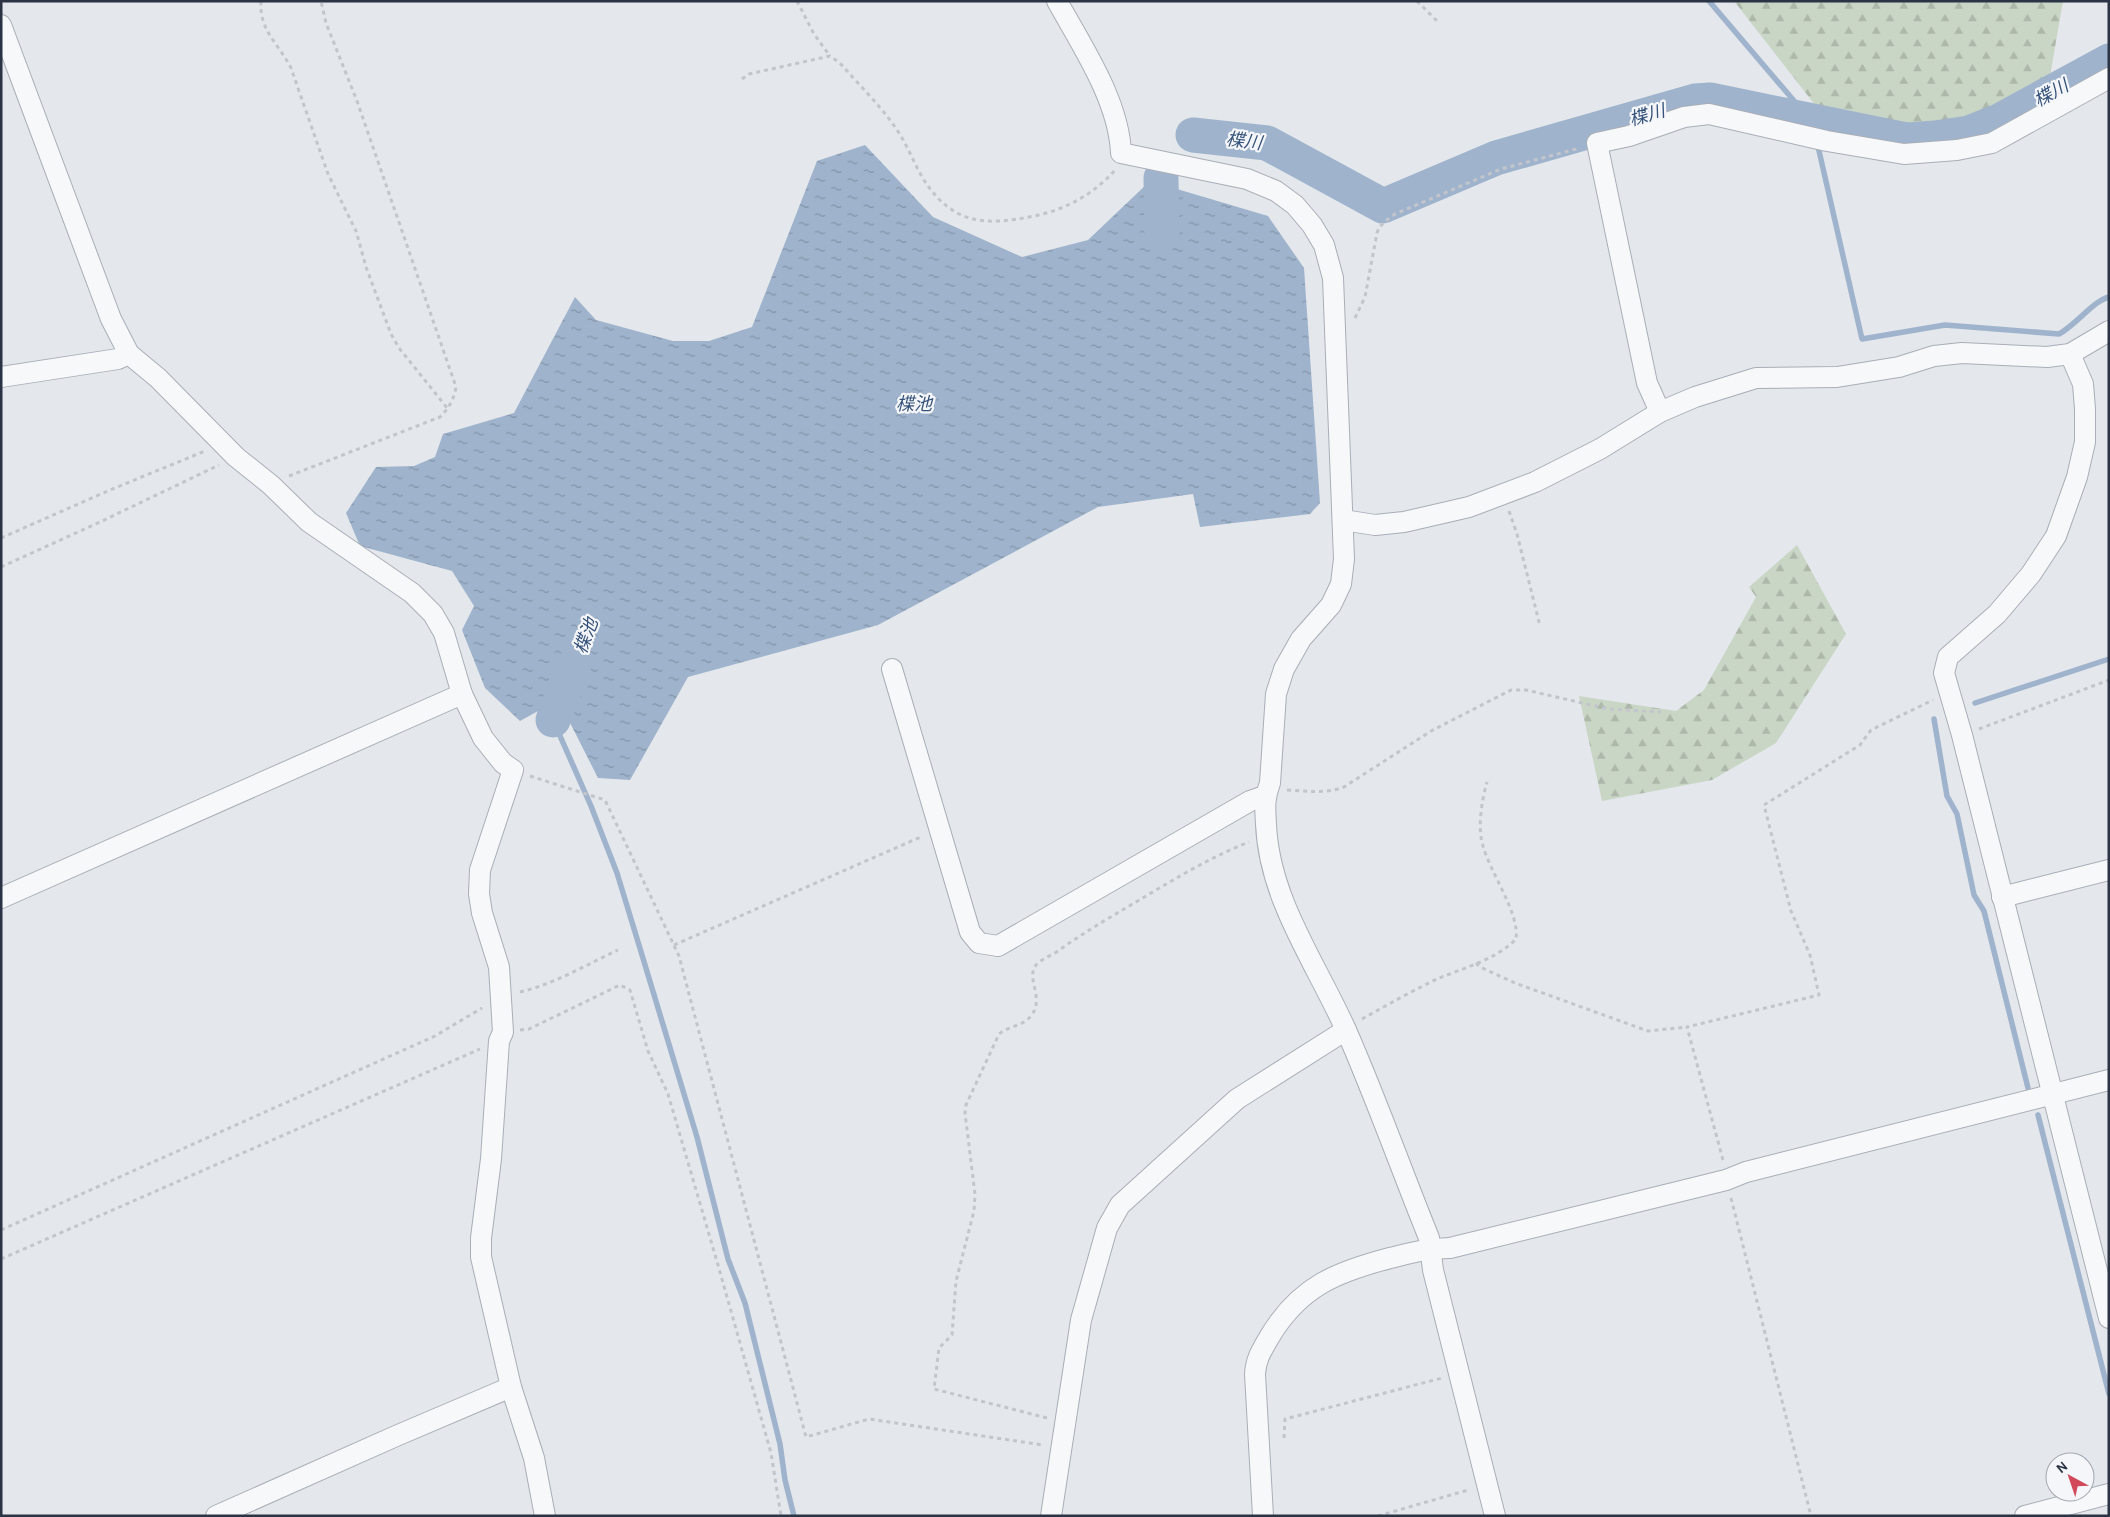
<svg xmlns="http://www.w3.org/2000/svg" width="2110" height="1517" font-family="Karla,'Noto Sans JP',sans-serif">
	<defs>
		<pattern id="forest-firs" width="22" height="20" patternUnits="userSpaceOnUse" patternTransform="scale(1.25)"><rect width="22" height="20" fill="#c9d6c5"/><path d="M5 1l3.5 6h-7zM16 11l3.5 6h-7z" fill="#adb8ab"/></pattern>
		<pattern id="water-ripples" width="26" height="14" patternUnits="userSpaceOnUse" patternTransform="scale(1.25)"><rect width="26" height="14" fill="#9fb4cc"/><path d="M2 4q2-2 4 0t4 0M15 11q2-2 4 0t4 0" fill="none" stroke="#8293a7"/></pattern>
	</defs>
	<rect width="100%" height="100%" fill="#e4e7ec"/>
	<g fill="url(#forest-firs)">
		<path d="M 1734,1 L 2063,1 L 2048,88 L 1976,123 L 1916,125 L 1819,110 Z"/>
		<path d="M 1797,545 L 1846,634 L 1776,743 L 1712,780 L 1602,801 L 1579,696 L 1676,711 L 1704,690 L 1756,597 L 1749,587 Z"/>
	</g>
	<path fill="url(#water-ripples)" d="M 865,145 L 933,217 L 1022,257 L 1088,240 L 1150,181 L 1268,216 L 1304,268 L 1320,503 L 1310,514 L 1200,527 L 1193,494 L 1098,507 L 878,625 L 688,677 L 630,780 L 598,778 L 565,713 L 549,705 L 520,721 L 485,688 L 462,630 L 474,606 L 452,571 L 360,546 L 346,513 L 376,467 L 414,466 L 435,457 L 443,434 L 514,413 L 575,297 L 596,320 L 673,341 L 709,341 L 752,327 L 817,161 Z"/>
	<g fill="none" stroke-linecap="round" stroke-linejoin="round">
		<g stroke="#9fb4cc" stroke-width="5.5">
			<path d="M 1709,1 L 1812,122 L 1815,133"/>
			<path d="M 1817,142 L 1862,339 L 1945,325 L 2059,334 C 2076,325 2093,301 2109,297"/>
			<path d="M 1975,703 L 2109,659"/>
			<path d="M 1934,719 L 1947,796 L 1957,814 L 1974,895 L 1984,911 L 2028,1088"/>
			<path d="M 553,720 L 591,806 L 617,873 L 642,955 L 697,1137 L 728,1259 L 745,1303 L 780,1444 L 785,1480 L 794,1516"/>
			<path d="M 2038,1115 L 2109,1394"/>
		</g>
		<g stroke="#9fb4cc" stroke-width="35">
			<path d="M 1193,135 L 1267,143 L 1383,206 L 1496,158 L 1695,101 L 1710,100 L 1896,138 L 1908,140 L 1935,138 L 1969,133 L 1999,121 L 2109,61"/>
			<path d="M 1161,178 L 1162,233"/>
			<path d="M 553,720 L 574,665"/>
		</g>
		<g stroke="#a9aeb7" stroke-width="22">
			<g id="street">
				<path d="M 1057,1 C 1082,46 1119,101 1121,153 L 1247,179 L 1276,191 L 1295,205 L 1312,225 L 1324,245 L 1333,278 L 1344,559 L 1341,584 L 1331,605 L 1301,639 L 1284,669 L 1276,694 L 1270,783 C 1264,799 1265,807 1266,824 C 1269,899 1316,963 1346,1030 C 1376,1098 1401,1169 1429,1238 L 1433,1270 L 1495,1516"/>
				<path d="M 1,25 L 111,319 L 129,354 L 158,378 L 236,457 L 271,485 L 309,522 L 412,593 L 433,614 L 444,633 L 462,694 L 483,738 L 503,763 L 513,770 L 480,870 L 479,894 L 482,913 L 499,967 L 503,1032 L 499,1041 L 491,1159 L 481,1238 L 481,1257 L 511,1387 L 534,1458 L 545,1516"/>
				<path d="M 2070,354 L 2083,384 L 2085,409 L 2085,442 L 2077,477 L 2056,536 L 2031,574 L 1997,614 L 1948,657 L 1944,673 L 1962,735 L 2109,1318"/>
				<path d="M 1,377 L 118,359 L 129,354"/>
				<path d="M 1660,412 L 1647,383 L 1597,143 L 1629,136 L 1684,117 L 1709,114 L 1827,141 L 1904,154 L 1957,150 L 1992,143 L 2109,78"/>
				<path d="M 1343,520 L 1375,525 L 1404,522 L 1469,507 L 1535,482 L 1600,449 L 1660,412 L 1695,397 L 1756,378 L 1837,377 L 1899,367 L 1934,356 L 1962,353 L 2047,357 L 2070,354 L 2109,331"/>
				<path d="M 892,669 L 970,932 L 979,943 L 998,946 L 1250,801 L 1265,796"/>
				<path d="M 2002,897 L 2109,870"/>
				<path d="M 1,898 L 462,694"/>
				<path d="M 216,1516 L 396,1436 L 511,1387"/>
				<path d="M 1051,1516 L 1081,1320 L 1107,1228 L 1120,1205 L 1237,1099 L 1346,1030"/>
				<path d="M 1263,1516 L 1255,1374 C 1256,1358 1262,1350 1270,1336 C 1300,1286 1337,1272 1390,1258 C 1411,1253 1428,1248 1450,1248 L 1726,1180 L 1746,1172 L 2109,1080"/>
				<path d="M 2025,1516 L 2109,1494"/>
			</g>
		</g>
		<g stroke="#c2c5cb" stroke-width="3" stroke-dasharray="4 4" stroke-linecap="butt">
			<path d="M 261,1 C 259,31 279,44 291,68 L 328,174 L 356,231 L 366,267 L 391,334 L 399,348 L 448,409"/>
			<path d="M 797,1 L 814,34 L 830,56"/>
			<path d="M 1417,1 L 1438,22"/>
			<path d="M 742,79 L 749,74 L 830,56 L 840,63 C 859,85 881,106 897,130 C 908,146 914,164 924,180 C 953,225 986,226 1034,216 C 1065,210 1094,194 1115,170"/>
			<path d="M 1355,318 L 1365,297 L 1377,233 C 1380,224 1387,220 1395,214 L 1501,169 L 1580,148"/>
			<path d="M 289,476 L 440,417 C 449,408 454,399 456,387 L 357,101 L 326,23 L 321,1"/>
			<path d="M 1509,511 L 1517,534 L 1540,626"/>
			<path d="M 1,538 L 110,490 L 205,451"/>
			<path d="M 1,567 L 100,522 L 219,465"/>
			<path d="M 1979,729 L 2109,680"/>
			<path d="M 530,776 L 605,800 L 679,956 L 806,1437 L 869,1419 L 1043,1445"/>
			<path d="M 1287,790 C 1307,791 1325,794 1344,787 L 1431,731 L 1511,690 L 1526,690 L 1608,709 L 1661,712"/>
			<path d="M 674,945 L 923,836"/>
			<path d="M 1476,963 L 1480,967 L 1515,983 L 1648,1031 L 1687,1027"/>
			<path d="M 520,992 C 554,984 586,965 618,950"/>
			<path d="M 1362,1019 C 1387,1005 1412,991 1437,979 C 1463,968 1496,960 1516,939 C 1520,914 1490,872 1483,846 C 1477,827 1482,800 1487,782"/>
			<path d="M 520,1030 L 529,1029 L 620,985 L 630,990 L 648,1051 L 668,1094 L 718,1265 L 771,1453 L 781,1516"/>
			<path d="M 1723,1160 L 1687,1027 L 1819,995 L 1810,955 L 1791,911 L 1764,805 L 1860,745 L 1871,730 L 1933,700"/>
			<path d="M 1731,1198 L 1811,1516"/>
			<path d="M 1,1230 L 435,1036 L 482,1008"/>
			<path d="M 1,1259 L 480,1049"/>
			<path d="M 1047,1418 L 934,1389 L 939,1348 L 952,1335 L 956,1281 L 974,1211 L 975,1194 L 965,1113 L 966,1105 L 999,1034 C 1009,1026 1023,1026 1031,1016 C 1046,997 1023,976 1038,963 C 1043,959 1049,956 1055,953 C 1076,938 1097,925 1119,912 C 1162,887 1203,860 1249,842"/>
			<path d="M 1284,1438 L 1285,1419 L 1442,1378"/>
			<path d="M 1378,1516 L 1468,1490"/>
		</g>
		<use href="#street" stroke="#f7f8fa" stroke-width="20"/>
	</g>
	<g text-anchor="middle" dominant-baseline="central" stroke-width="4.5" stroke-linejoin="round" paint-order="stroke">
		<g font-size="18" font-style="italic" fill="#34527a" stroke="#f4f6f9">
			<text transform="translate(2051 93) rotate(-29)">楪川</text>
			<text transform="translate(1647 115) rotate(-16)">楪川</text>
			<text transform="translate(1244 141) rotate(7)">楪川</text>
			<text x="914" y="404">楪池</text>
			<text transform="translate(586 636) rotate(-69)">楪池</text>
		</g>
	</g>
	<rect width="2110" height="1517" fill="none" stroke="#2b3445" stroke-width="5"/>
	<g transform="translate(2070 1477) rotate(320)"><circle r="24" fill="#f4f6f9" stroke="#a4a8b1"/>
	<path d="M0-4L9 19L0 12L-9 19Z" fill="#d1495b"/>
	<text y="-8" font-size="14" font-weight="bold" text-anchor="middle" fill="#2b3445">N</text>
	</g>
</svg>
